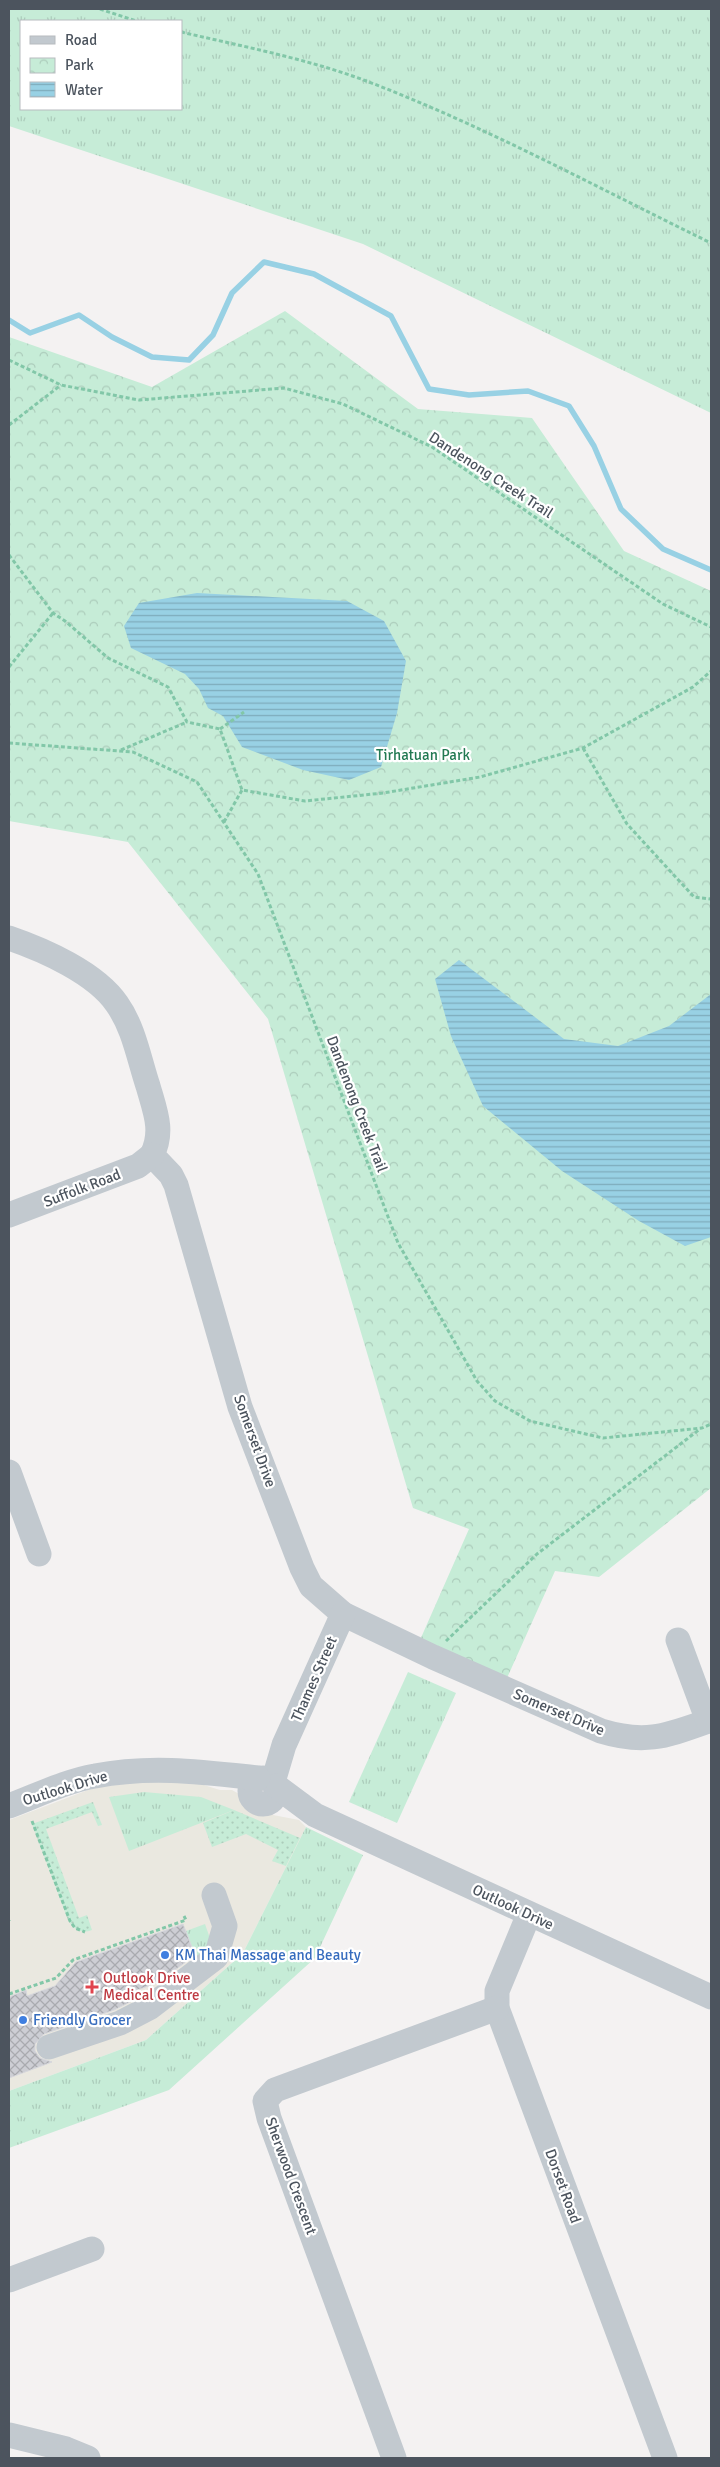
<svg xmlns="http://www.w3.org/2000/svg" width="720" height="2467" font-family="Signika,sans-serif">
	<defs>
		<pattern id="grass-tufts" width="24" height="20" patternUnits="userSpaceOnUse" patternTransform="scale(1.25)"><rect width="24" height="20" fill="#c6ecd7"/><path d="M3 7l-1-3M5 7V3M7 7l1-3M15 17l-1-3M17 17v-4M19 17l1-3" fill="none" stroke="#acccbb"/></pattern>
		<pattern id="park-crowns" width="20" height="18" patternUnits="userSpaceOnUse" patternTransform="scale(1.25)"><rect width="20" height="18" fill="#c6ecd7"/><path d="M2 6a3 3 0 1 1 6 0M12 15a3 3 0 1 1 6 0" fill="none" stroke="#acccbb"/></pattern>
		<pattern id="garden-dots" width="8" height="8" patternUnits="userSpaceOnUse" patternTransform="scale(1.25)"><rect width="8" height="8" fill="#c6ecd7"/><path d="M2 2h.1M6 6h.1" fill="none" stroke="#acccbb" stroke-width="1.8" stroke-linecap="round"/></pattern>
		<pattern id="water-rules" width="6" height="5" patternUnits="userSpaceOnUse" patternTransform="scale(1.25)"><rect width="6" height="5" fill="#98d1e4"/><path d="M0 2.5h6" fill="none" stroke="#7eacbc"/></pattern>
		<pattern id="building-cross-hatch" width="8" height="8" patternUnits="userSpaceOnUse" patternTransform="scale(1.25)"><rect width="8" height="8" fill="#cdced4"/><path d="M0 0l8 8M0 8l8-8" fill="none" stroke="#a9aaaf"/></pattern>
	</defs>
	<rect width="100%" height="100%" fill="#f4f2f2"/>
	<path fill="#eae8e0" d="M 123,1782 L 194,1782 L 220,1790 L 232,1790 L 241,1795 L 256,1808 L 273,1815 L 299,1820 L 306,1827 L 243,1953 L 146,2040 L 9,2091 L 9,1820 L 88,1790 Z"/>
	<g fill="url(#grass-tufts)" fill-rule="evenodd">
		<path d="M 9,9 L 711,9 L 711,413 L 363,244 L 9,126 ZM 21,21 L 181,21 L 181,109 L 21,109 Z"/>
		<path d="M 408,1672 L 456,1693 L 397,1823 L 349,1802 Z"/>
		<path d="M 144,1792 L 201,1797 L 234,1810 L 129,1851 L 109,1797 Z"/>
		<path d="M 306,1827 L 363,1855 L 315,1958 L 169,2090 L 9,2148 L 9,2091 L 146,2040 L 243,1953 Z"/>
		<path d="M 205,1924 L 213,1947 L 197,1961 L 186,1931 Z"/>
	</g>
	<path fill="url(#park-crowns)" d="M 285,311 L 418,409 L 532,418 L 624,551 L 711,591 L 711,1488 L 599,1577 L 555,1571 L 507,1678 L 420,1640 L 469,1529 L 413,1508 L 268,1019 L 128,842 L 9,821 L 9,337 L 152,387 Z"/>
	<g fill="url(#garden-dots)">
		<path d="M 93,1802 L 102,1825 L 98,1826 L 92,1812 L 46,1829 L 79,1918 L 87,1915 L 92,1930 C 81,1934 74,1930 68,1920 L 32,1824 Z"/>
		<path d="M 234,1810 L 300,1838 L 286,1866 L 272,1861 L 278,1850 L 246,1834 L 212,1847 L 203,1823 Z"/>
	</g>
	<g fill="url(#water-rules)">
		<path d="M 197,593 L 347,601 L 384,621 L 406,661 L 397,713 L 381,767 L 349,780 L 303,770 L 242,747 L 223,716 L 208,708 L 199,689 L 185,674 L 131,648 L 124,626 L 139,603 Z"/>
		<path d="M 459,960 L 564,1039 L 618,1046 L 669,1026 L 711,994 L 711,1237 L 685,1246 L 639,1221 L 562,1171 L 483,1106 L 451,1036 L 435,979 Z"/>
	</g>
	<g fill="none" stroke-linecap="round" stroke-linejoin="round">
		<path stroke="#98d1e4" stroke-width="5.5" d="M 9,320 L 30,333 L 79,315 L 112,337 L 152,357 L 189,360 L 213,335 L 232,293 L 264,262 L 314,274 L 391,316 L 429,389 L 469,395 L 528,391 L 569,406 L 594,446 L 621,509 L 663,549 L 711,570"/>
	</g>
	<path fill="url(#building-cross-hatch)" stroke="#d7d8dd" d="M 183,1924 L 195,1955 L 159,1982 L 129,1993 L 132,2001 L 114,2010 L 44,2034 L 35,2044 L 35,2051 L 40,2058 L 52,2062 L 9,2078 L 9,1997 L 26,1990 L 27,1996 L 55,1986 L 76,1962 Z"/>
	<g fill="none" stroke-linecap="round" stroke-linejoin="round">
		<g stroke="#82c7a8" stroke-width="3" stroke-dasharray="4 2.5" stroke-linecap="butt">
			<path d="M 100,9 L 136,21"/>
			<path d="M 181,32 C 241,46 303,58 361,79 C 481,124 596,187 711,243"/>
			<path d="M 9,360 L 61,385 L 139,400 L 284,388 L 343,404 L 432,447 L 663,604 L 711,627"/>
			<path d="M 9,425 L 61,385"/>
			<path d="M 9,555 L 53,613 L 65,621 L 108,658 L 168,687 L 187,722 L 220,729 L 242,790 L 305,801 L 383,793 L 480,777 L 583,748 L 693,687 L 711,671"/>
			<path d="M 9,667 L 53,613"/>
			<path d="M 220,729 L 244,712"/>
			<path d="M 9,743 L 133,752 L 197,782 L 258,874 L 398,1243 L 477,1381 L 495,1401 L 530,1421 L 603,1438 L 702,1428 L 711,1424"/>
			<path d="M 583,748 L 627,824 L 694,897 L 711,899"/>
			<path d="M 121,750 L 187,722"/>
			<path d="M 224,822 L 242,790"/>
			<path d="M 446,1641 L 537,1554 L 700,1429"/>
			<path d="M 32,1821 L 70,1921 L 75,1928 L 85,1932"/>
			<path d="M 9,1920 L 9,1921"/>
			<path d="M 9,1994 L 56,1978 L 73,1960 L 186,1920 L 184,1916"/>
		</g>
		<g stroke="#c2c9cf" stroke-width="25">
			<path d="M 9,938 C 44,950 96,973 117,1004 C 134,1028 139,1059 148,1086 C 155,1111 164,1131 152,1155 L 171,1175 L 176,1185 L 240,1407 L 302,1568 L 311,1586 L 343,1614 L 433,1657 L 601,1731 C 647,1745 668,1735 711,1720"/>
			<path d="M 9,1215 L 138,1166 L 152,1155"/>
			<path d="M 9,1472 L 39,1554"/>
			<path d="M 678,1640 L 708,1721"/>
			<circle cx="263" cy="1791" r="13"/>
			<path d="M 273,1782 L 284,1745 L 343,1614"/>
			<path d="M 276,1786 L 315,1815 L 711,1997"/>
			<path d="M 9,1806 C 36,1796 66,1781 95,1776 C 151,1765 203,1772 258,1778"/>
			<path d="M 529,1914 L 497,1991 L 497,2008 L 665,2458"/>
			<path d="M 49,2047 L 120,2023 L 149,2008 L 216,1957 L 225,1926 L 214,1895"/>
			<path d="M 9,2280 L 92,2249"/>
			<path d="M 9,2435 L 66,2449 L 88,2458"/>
			<path d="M 394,2458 L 269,2118 L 265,2101 L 275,2090 L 497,2008"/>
		</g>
	</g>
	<g fill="#3f7fe0" stroke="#fff" stroke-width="2">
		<circle cx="165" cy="1955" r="5"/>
		<circle cx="23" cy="2020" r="5"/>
	</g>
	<path fill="#e0444e" stroke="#fff" stroke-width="2" d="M89.5 1979.5h5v5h5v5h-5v5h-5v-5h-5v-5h5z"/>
	<g text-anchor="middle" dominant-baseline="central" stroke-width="4.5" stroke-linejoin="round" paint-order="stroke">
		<g font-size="15" fill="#4c545e" stroke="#fff">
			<text transform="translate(491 475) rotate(33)">Dandenong Creek Trail</text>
			<text transform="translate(357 1104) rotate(69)">Dandenong Creek Trail</text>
			<text transform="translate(82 1188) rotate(-21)">Suffolk Road</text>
			<text transform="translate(255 1441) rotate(70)">Somerset Drive</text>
			<text transform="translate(314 1679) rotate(-66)">Thames Street</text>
			<text transform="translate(559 1712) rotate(23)">Somerset Drive</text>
			<text transform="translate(65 1788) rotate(-17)">Outlook Drive</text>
			<text transform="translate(513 1907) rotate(25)">Outlook Drive</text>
			<text transform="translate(291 2176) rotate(70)">Sherwood Crescent</text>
			<text transform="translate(563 2186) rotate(70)">Dorset Road</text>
		</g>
		<g font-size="15" fill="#227952" stroke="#fff">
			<text x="423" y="755">Tirhatuan Park</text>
		</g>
		<g font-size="15" fill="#366cbe" stroke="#fff" text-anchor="start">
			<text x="175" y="1955">KM Thai Massage and Beauty</text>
			<text x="33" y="2020">Friendly Grocer</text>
		</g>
		<g font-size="15" fill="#be3a42" stroke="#fff" text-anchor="start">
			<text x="103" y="1978">Outlook Drive<tspan x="103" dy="17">Medical Centre</tspan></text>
		</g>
	</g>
	<rect width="720" height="2467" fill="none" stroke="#4c545e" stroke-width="20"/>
	<rect x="20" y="20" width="162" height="90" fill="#ffffff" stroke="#b7bbbf"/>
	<rect x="30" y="36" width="25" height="8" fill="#c2c9cf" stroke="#b7bbbf"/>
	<text x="65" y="45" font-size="15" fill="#4c545e">Road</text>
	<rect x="30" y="58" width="25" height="15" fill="url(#park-crowns)" stroke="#b7bbbf"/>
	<text x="65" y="70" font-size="15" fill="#4c545e">Park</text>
	<rect x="30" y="82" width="25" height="15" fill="url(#water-rules)" stroke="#b7bbbf"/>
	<text x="65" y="95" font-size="15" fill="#4c545e">Water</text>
</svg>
